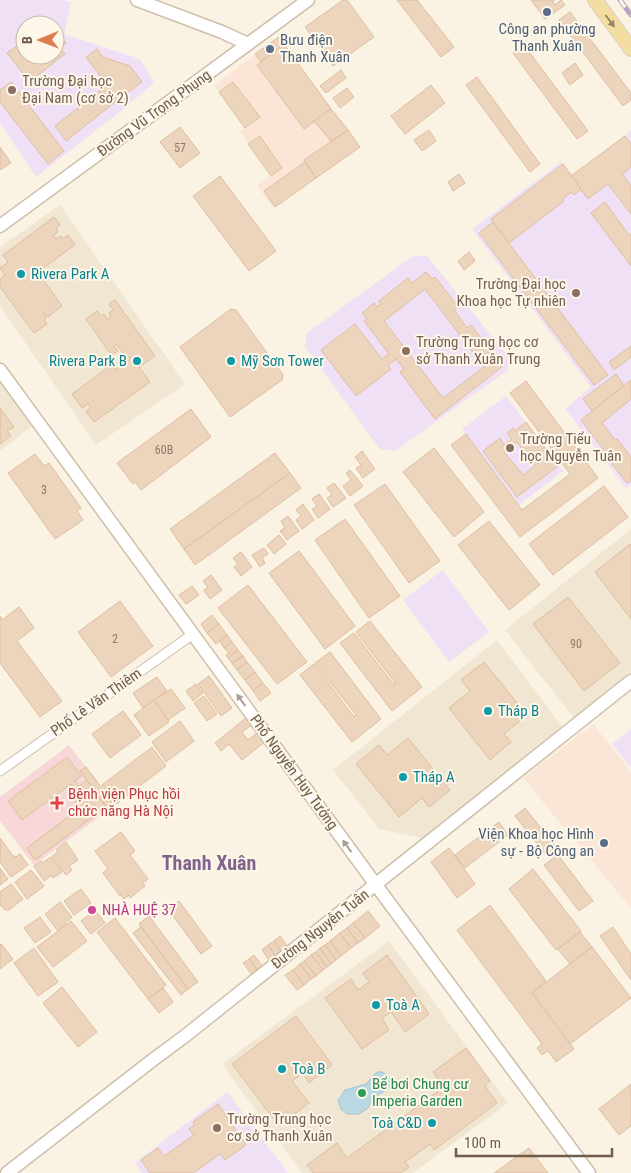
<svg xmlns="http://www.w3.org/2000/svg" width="631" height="1173" font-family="'Roboto Condensed',sans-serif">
	<rect width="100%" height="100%" fill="#faf3e3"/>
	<g fill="#f1e6d2">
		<path d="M 60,205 L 185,384 L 96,445 L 0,306 L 0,247 Z"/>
		<path d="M 0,379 L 33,425 L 0,451 Z"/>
		<path d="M 631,529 L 631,675 L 575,720 L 505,630 Z"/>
		<path d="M 497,640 L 562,726 L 422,838 L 379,829 L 333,770 Z"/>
		<path d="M 389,941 L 508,1103 L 413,1173 L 302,1173 L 222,1064 Z"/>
	</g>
	<g fill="#fae5d7">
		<path d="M 279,37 L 360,147 L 273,208 L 257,186 L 271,176 L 240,132 L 245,128 L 214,85 Z"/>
		<path d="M 593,724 L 631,771 L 631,908 L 523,778 Z"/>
	</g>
	<g fill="#f0e0f6" fill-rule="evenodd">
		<path d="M 0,0 L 62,0 L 71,2 L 64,34 L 140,59 L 154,83 L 117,114 L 36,177 L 0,123 ZM 25,25 L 55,25 L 55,55 L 25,55 Z"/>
		<path d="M 631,131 L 631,485 L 626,488 L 565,409 L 591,387 L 472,229 L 561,162 L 572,175 Z"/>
		<path d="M 413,256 L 427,256 L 507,355 L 508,370 L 395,451 L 380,449 L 305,347 L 307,333 Z"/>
		<path d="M 506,396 L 563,471 L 519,505 L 462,429 Z"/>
		<path d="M 443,570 L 489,632 L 449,662 L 403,600 Z"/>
		<path d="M 631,729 L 631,768 L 612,744 Z"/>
		<path d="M 227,1092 L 288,1173 L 142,1173 L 135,1163 Z"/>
	</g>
	<path fill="#f7d7d8" d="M 69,745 L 115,805 L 34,865 L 0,821 L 0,797 Z"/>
	<path fill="#b9d8e2" stroke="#a0c6d3" d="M 377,1072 C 384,1071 386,1074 391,1080 L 389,1088 L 378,1095 L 372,1100 L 368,1108 L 359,1114 L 347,1114 L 341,1109 L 338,1101 L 345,1090 L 366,1084 Z"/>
	<g fill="#edd5bd" stroke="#debd9f" fill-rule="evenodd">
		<path d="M 343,0 L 347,0 L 374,37 L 333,66 L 305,27 Z"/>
		<path d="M 397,0 L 417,0 L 454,47 L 441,57 Z"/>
		<path d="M 531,0 L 554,0 L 554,1 L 553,2 L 555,5 L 561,0 L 565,5 L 545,19 Z"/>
		<path d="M 570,12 L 631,93 L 631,100 L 623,106 L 559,20 Z"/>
		<path d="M 55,28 L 66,43 L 60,48 L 65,54 L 34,78 L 30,72 L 25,76 L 7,53 L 18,45 L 16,42 L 25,35 L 25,55 L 55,55 Z"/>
		<path d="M 279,37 L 284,44 L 261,62 L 255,54 Z"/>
		<path d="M 284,44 L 331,109 L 304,129 L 257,65 Z"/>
		<path d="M 524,45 L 588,131 L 577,139 L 513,53 Z"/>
		<path d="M 97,49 L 103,57 L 130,66 L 142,82 L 110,106 L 99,91 L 107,85 L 86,57 Z"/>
		<path d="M 575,63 L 583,75 L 570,85 L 562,73 Z"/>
		<path d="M 341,70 L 346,78 L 326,93 L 320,86 Z"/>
		<path d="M 477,77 L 540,164 L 530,172 L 466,85 Z"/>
		<path d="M 11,82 L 64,151 L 48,164 L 0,102 L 0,90 Z"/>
		<path d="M 233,82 L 260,117 L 245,128 L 219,92 Z"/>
		<path d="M 431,85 L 445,103 L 405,134 L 391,116 Z"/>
		<path d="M 347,88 L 354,97 L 340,108 L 333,98 Z"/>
		<path d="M 99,91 L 110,106 L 66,141 L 55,126 Z"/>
		<path d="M 331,109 L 348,130 L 331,141 L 314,121 Z"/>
		<path d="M 180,127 L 200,153 L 180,168 L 160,142 Z"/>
		<path d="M 348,130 L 360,147 L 316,178 L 304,160 Z"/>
		<path d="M 429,130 L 436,141 L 422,151 L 414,140 Z"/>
		<path d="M 260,136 L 282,168 L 271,176 L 248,144 Z"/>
		<path d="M 625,136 L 631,144 L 631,167 L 622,174 L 631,186 L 631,214 L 608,184 L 588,199 L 571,176 Z"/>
		<path d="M 0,147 L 11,163 L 0,170 Z"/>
		<path d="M 305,162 L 316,178 L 275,207 L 264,191 Z"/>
		<path d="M 563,164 L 581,189 L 574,195 L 571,192 L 563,199 L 564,201 L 509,243 L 491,219 Z"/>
		<path d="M 459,174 L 465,183 L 453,191 L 448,182 Z"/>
		<path d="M 220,176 L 276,251 L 249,271 L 193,196 Z"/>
		<path d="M 605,202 L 629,235 L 631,234 L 631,266 L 591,213 Z"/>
		<path d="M 54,217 L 60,225 L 56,229 L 58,232 L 53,235 L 56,239 L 61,236 L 63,239 L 68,235 L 75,245 L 38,272 L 62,306 L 48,317 L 44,313 L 43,313 L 46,318 L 44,320 L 47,324 L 34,333 L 0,287 L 0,279 L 5,275 L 0,268 L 8,262 L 3,255 Z"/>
		<path d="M 493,222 L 608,375 L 594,385 L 479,233 Z"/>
		<path d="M 469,252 L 475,261 L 464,270 L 458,261 Z"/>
		<path d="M 426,272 L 432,279 L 435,277 L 458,307 L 454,310 L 467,328 L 471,325 L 503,366 L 435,419 L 400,372 L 404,369 L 396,359 L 388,366 L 391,369 L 356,396 L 321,350 L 355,324 L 382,359 L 389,354 L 364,321 L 367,319 L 362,313 L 374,303 L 377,307 L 381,304 L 379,301 L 408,278 L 412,283 ZM 425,289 L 484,367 L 443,398 L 384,321 Z"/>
		<path d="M 115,300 L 155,356 L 139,367 L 150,382 L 94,422 L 86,411 L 91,408 L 88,404 L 82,408 L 72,394 L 113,364 L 116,369 L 131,358 L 129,357 L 127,358 L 116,344 L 114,346 L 118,351 L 111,355 L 86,319 L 97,311 L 101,316 L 104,314 L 108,319 L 111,317 L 109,313 L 113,310 L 109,304 Z"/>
		<path d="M 231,309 L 236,310 L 283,375 L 282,380 L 230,417 L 180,347 Z"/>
		<path d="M 631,346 L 631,357 L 614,370 L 609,362 Z"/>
		<path d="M 616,374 L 624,386 L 592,411 L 583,399 Z"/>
		<path d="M 631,380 L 631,399 L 602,423 L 615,440 L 617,439 L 631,457 L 631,481 L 627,483 L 602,451 L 604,450 L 581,420 Z"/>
		<path d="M 526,381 L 598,478 L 520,537 L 451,445 L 466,434 L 522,510 L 570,474 L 510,393 Z"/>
		<path d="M 0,408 L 14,427 L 7,431 L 11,436 L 0,444 Z"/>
		<path d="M 191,409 L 211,437 L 141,490 L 135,482 L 133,484 L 117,463 Z"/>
		<path d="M 526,422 L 558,466 L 517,497 L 483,451 L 500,438 L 504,445 L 512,439 L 507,433 L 513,428 L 515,431 ZM 517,442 L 535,466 L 523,475 L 504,452 Z"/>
		<path d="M 434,448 L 484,512 L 454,537 L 403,472 Z"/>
		<path d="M 362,451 L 375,469 L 363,478 L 356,468 L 361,465 L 355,457 Z"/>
		<path d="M 275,453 L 290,473 L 184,549 L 170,529 Z"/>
		<path d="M 35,454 L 44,466 L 49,463 L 81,508 L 77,511 L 83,520 L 55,539 L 8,473 Z"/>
		<path d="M 350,470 L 363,486 L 350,496 L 343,486 L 351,480 L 346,473 Z"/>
		<path d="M 290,473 L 301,488 L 195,565 L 184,549 Z"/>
		<path d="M 334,483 L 346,498 L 333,507 L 327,498 L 332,495 L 327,488 Z"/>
		<path d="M 385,484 L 440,561 L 409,583 L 354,505 Z"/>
		<path d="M 604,486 L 628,517 L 553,575 L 529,544 Z"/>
		<path d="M 319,494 L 330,509 L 318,518 L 312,509 L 317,506 L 312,499 Z"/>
		<path d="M 303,504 L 314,520 L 302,529 L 296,520 L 301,516 L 296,510 Z"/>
		<path d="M 288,516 L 299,531 L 287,540 L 280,531 L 285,528 L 281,521 Z"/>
		<path d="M 345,519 L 400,596 L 369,618 L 315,540 Z"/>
		<path d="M 489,521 L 540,585 L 509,610 L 458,545 Z"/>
		<path d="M 279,535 L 286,544 L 274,554 L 267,545 Z"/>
		<path d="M 630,544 L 631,545 L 631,619 L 595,572 Z"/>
		<path d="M 264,548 L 268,554 L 262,558 L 265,563 L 260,567 L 252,555 Z"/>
		<path d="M 299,551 L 355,626 L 325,649 L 269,573 Z"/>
		<path d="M 241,552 L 252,567 L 241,576 L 234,567 L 238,564 L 233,558 Z"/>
		<path d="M 211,575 L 222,590 L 210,599 L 204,590 L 208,587 L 203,581 Z"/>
		<path d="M 248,585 L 307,662 L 277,684 L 218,608 Z"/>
		<path d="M 192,586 L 199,595 L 186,604 L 179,595 Z"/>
		<path d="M 568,597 L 620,663 L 584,691 L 533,624 Z"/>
		<path d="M 120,601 L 153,646 L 111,677 L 78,632 Z"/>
		<path d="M 19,607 L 34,628 L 17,641 L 62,701 L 40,717 L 0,663 L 0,616 L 2,620 Z"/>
		<path d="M 212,615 L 219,624 L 207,633 L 201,624 Z"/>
		<path d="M 370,621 L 422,687 L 392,711 L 340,643 L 354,633 L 394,685 L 396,684 L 356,632 Z"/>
		<path d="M 219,624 L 227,635 L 216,644 L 207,633 Z"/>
		<path d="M 227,635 L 232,642 L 224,648 L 220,641 Z"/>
		<path d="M 232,642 L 238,650 L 228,658 L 226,655 L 229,653 L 224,648 Z"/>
		<path d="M 238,650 L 243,656 L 232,663 L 228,658 Z"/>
		<path d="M 330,652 L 381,719 L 352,742 L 300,675 L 314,664 L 354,717 L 356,715 L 315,663 Z"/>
		<path d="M 243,656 L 247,662 L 237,670 L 232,663 Z"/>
		<path d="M 247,662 L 255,672 L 245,680 L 237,670 Z"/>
		<path d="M 484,662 L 527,715 L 504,734 L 511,742 L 490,760 L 449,708 L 470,691 L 461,680 Z"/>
		<path d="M 255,672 L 263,683 L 253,691 L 245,680 Z"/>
		<path d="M 209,676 L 232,708 L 221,716 L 198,684 Z"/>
		<path d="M 157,677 L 167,691 L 143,708 L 133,693 Z"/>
		<path d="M 263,683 L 271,693 L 260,701 L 253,691 Z"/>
		<path d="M 196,684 L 203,693 L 193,701 L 186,691 Z"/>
		<path d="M 171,689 L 185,708 L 168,720 L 154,700 Z"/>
		<path d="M 204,696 L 217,714 L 207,721 L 194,703 Z"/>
		<path d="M 154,700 L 169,722 L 149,736 L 134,715 Z"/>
		<path d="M 123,711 L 141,735 L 110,758 L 92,734 Z"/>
		<path d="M 247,717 L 253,724 L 242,732 L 248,740 L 257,733 L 265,742 L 242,760 L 229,744 L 221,751 L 215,743 Z"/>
		<path d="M 180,721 L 194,741 L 166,762 L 152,742 Z"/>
		<path d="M 408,738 L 450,790 L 429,807 L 422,798 L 399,817 L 356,764 L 379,745 L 387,755 Z"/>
		<path d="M 152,747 L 166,766 L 116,804 L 102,785 Z"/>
		<path d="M 67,757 L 81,776 L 75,781 L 79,786 L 87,780 L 106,807 L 35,860 L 27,848 L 80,808 L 69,794 L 75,789 L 71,784 L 22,820 L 8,801 Z"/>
		<path d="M 86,767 L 112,801 L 106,806 L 80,771 Z"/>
		<path d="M 525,808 L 556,847 L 546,855 L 515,816 Z"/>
		<path d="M 499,822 L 508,835 L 465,868 L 455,855 Z"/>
		<path d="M 121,832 L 135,851 L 130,855 L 148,879 L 143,883 L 145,886 L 130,898 L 129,895 L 124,899 L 121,895 L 120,896 L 103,873 L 108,869 L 95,851 Z"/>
		<path d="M 0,838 L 13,856 L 16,857 L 20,854 L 28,865 L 11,877 L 0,862 Z"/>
		<path d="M 66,842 L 78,860 L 69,866 L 72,870 L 66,875 L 52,856 L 58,852 L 56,850 Z"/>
		<path d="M 449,848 L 475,884 L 457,898 L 431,862 Z"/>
		<path d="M 558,855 L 593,901 L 579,911 L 544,865 Z"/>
		<path d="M 51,857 L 62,872 L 53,878 L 52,875 L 44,881 L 34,866 L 41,861 L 42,863 Z"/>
		<path d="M 0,868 L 8,879 L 0,885 Z"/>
		<path d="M 533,869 L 581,931 L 556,950 L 509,889 Z"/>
		<path d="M 31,870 L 44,886 L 27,899 L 15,882 Z"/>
		<path d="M 11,884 L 23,899 L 9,910 L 6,910 L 4,909 L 0,905 L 0,892 Z"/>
		<path d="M 81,889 L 91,903 L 74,915 L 64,901 Z"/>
		<path d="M 179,901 L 212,946 L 201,954 L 168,909 Z"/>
		<path d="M 60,902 L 72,917 L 65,923 L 66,925 L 58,931 L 45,914 Z"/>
		<path d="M 490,905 L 546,981 L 532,993 L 574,1049 L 556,1062 L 548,1051 L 542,1055 L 537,1048 L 542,1044 L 457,930 Z"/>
		<path d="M 95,910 L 105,923 L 91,934 L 81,921 Z"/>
		<path d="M 368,911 L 380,926 L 365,938 L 353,923 Z"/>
		<path d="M 149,916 L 198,982 L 188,989 L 139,924 Z"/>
		<path d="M 40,917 L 51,932 L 35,943 L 24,928 Z"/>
		<path d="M 115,918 L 166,985 L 148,999 L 97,932 Z"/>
		<path d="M 71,921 L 87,941 L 53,967 L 37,947 Z"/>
		<path d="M 353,923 L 365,938 L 358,943 L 347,928 Z"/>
		<path d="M 141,927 L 188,989 L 181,995 L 133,933 Z"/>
		<path d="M 613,927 L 631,954 L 631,980 L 600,936 Z"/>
		<path d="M 347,928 L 358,943 L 351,948 L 340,933 Z"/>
		<path d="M 580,932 L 592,947 L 570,964 L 558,949 Z"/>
		<path d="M 340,933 L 351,948 L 341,956 L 330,941 Z"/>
		<path d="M 280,936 L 291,951 L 284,955 L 274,941 Z"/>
		<path d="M 274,941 L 284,955 L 278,960 L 268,945 Z"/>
		<path d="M 330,941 L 341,956 L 336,960 L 325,945 Z"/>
		<path d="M 1,944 L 13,959 L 0,969 L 0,945 Z"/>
		<path d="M 268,945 L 278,960 L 272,964 L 262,950 Z"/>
		<path d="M 325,945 L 336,960 L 331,964 L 320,948 Z"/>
		<path d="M 592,947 L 631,998 L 570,1044 L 532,993 Z"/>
		<path d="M 34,948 L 58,982 L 38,996 L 14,963 Z"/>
		<path d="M 320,948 L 331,964 L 327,967 L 316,952 Z"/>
		<path d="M 316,952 L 327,967 L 323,970 L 311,955 Z"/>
		<path d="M 254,955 L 263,967 L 258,971 L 249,959 Z"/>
		<path d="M 311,955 L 323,970 L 316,976 L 304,961 Z"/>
		<path d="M 387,955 L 429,1014 L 405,1032 L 391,1012 L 382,1018 L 389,1030 L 362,1049 L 325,998 L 351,979 L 358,990 L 369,982 L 363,973 Z"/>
		<path d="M 249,959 L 258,971 L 252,975 L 243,963 Z"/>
		<path d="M 304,961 L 316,976 L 311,979 L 300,964 Z"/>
		<path d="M 300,964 L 311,979 L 304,985 L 293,970 Z"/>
		<path d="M 293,970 L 304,985 L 297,990 L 285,975 Z"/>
		<path d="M 62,987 L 97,1032 L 78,1047 L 43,1003 Z"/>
		<path d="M 163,988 L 173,1002 L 159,1013 L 148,999 Z"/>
		<path d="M 296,1016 L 332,1065 L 309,1083 L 303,1073 L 292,1081 L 309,1103 L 279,1126 L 232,1064 Z"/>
		<path d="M 466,1048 L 490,1081 L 485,1086 L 497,1103 L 434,1150 L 430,1144 L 405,1162 L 409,1167 L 401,1173 L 313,1173 L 307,1165 L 337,1143 L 347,1158 L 444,1087 L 433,1072 Z"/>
		<path d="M 631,1084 L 631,1126 L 619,1135 L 599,1109 Z"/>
		<path d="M 218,1104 L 246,1145 L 225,1160 L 220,1154 L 193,1173 L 150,1173 L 141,1160 L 158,1148 L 164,1156 L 194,1135 L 189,1129 L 195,1125 L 193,1122 Z"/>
		<path d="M 529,1148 L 548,1173 L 494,1173 Z"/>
	</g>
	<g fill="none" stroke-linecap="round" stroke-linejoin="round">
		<g stroke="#ccbead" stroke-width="11">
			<path id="street" d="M 0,771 L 193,634"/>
		</g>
		<g stroke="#cfbeab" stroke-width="15">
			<g id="secondary">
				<path d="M 137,0 L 222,32 L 248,44"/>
				<path d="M 0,226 L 308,0"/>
				<path d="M 0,370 L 376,885 L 589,1173"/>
				<path d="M 7,1173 L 154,1059 L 185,1036 L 631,681"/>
			</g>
		</g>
		<g stroke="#d7d1cd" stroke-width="16">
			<path id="primary" d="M 595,0 L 631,49"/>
		</g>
		<use href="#street" stroke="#fff" stroke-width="9"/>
		<use href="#secondary" stroke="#fff" stroke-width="12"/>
		<use href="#primary" stroke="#f4dda0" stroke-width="14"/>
		<g stroke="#b7a3c2" stroke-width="5">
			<path id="rail" d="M 620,0 L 631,15"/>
		</g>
		<use href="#rail" stroke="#fdf7e9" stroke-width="3" stroke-dasharray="9" stroke-linecap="butt"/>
	</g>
	<defs><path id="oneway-solid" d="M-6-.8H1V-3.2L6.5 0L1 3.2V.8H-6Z" transform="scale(1.25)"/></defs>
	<use fill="#988364" href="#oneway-solid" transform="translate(610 21) rotate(53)"/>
	<g fill="#a99d93">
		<use href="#oneway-solid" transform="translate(241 700) rotate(-126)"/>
		<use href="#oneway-solid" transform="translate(347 846) rotate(-126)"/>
	</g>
	<g fill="#5c6f8a" stroke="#fdf7e9" stroke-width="2">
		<circle cx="547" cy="12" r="5"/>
		<circle cx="270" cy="49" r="5"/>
		<circle cx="604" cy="843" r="5"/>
	</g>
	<g fill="#8d6e63" stroke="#fdf7e9" stroke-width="2">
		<circle cx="12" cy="90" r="5"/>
		<circle cx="576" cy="293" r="5"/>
		<circle cx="406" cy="351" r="5"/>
		<circle cx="510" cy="448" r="5"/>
		<circle cx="217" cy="1128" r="5"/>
	</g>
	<g fill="#0f9aa8" stroke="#fdf7e9" stroke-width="2">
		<circle cx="21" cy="274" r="5"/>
		<circle cx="137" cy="361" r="5"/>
		<circle cx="231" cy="361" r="5"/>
		<circle cx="488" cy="711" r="5"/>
		<circle cx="403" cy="777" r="5"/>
		<circle cx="376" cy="1005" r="5"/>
		<circle cx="282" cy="1069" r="5"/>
		<circle cx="432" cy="1123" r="5"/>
	</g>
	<path fill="#e0444e" stroke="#fdf7e9" stroke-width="2" d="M54.5 795.5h5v5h5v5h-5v5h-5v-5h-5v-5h5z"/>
	<circle fill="#d1479c" stroke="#fdf7e9" stroke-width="2" cx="92" cy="910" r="5"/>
	<circle fill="#2e9e5b" stroke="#fdf7e9" stroke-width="2" cx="362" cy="1093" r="5"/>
	<g text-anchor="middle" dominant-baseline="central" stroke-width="4" stroke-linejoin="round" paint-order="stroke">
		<g font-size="12" fill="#8f7a68">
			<text x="180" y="148">57</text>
			<text x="164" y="450">60B</text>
			<text x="44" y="490">3</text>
			<text x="115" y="639">2</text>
			<text x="576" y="644">90</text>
		</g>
		<g font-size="15" fill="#4e5e75" stroke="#fdf7e9">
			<text x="547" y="29">Công an phường<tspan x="547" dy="17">Thanh Xuân</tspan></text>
			<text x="280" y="40" text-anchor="start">Bưu điện<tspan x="280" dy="17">Thanh Xuân</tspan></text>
			<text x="594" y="834" text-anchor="end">Viện Khoa học Hình<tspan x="594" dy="17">sự - Bộ Công an</tspan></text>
		</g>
		<g font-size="15" fill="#785e54" stroke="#fdf7e9" text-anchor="start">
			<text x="22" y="81">Trường Đại học<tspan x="22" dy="17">Đại Nam (cơ sở 2)</tspan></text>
			<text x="566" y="284" text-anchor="end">Trường Đại học<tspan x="566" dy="17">Khoa học Tự nhiên</tspan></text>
			<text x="416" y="342">Trường Trung học cơ<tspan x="416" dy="17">sở Thanh Xuân Trung</tspan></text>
			<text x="520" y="439">Trường Tiểu<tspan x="520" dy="17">học Nguyễn Tuân</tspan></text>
			<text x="227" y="1119">Trường Trung học<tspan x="227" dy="17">cơ sở Thanh Xuân</tspan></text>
		</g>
		<g font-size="15" fill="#705c4b" stroke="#fdf7e9">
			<text transform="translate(154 113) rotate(-36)">Đường Vũ Trọng Phụng</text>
			<text transform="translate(96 702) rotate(-35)">Phố Lê Văn Thiêm</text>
			<text transform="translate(294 772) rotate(54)">Phố Nguyễn Huy Tưởng</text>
			<text transform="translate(320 929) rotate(-38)">Đường Nguyễn Tuân</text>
		</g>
		<g font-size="15" fill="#0d838f" stroke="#fdf7e9" text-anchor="start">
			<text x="31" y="274">Rivera Park A</text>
			<text x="127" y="361" text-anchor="end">Rivera Park B</text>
			<text x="241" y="361">Mỹ Sơn Tower</text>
			<text x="498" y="711">Tháp B</text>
			<text x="413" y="777">Tháp A</text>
			<text x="386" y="1005">Toà A</text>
			<text x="292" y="1069">Toà B</text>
			<text x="422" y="1123" text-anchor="end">Toà C&amp;D</text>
		</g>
		<g font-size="15" fill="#be3a42" stroke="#fdf7e9" text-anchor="start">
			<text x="68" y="794">Bệnh viện Phục hồi<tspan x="68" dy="17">chức năng Hà Nội</tspan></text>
		</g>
		<g font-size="15" fill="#b23c85" stroke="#fdf7e9" text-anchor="start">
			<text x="102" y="910">NHÀ HUỆ 37</text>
		</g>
		<g font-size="15" fill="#27864d" stroke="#fdf7e9" text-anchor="start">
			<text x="372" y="1084">Bể bơi Chung cư<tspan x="372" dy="17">Imperia Garden</tspan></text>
		</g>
		<g font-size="20" font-weight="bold" fill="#82638c" stroke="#fdf7e9">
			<text x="209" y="863">Thanh Xuân</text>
		</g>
	</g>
	<g transform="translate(40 40) rotate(269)"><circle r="24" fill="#fdf7e9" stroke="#c5b9aa"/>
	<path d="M0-4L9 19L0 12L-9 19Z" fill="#db7d51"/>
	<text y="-8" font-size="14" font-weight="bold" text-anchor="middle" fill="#705c4b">B</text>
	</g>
	<path d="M456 1148v8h156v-8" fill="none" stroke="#705c4b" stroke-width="2.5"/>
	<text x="464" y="1148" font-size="15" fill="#705c4b" stroke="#fdf7e9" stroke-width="4" paint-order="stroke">100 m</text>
</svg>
